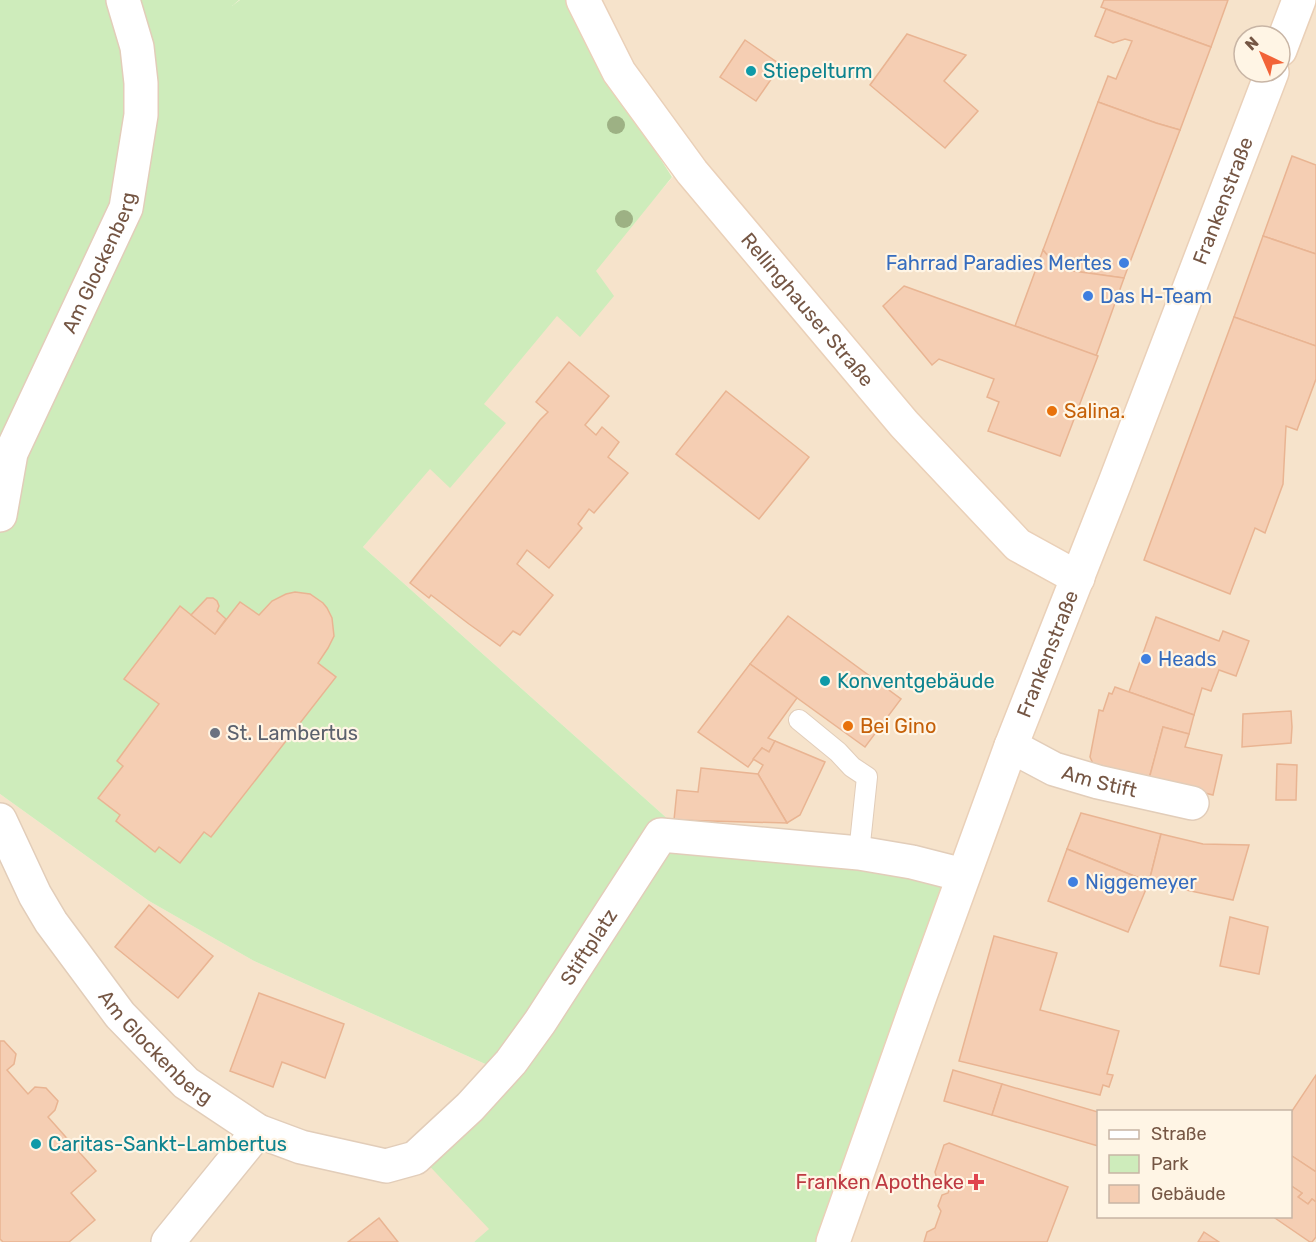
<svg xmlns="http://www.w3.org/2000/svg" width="1316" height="1242" font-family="Rubik,sans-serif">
	<rect width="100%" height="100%" fill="#fef1dd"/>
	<g fill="#f6e3cb" fill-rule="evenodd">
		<path d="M 594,0 L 1291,0 L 1277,36 L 1244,36 L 1244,72 L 1264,72 L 963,872 L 688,837 L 363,547 L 433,462 L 479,403 L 688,159 Z"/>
		<path d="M 1305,0 L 1316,0 L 1316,1242 L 835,1242 ZM 1098,1112 L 1290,1112 L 1290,1216 L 1098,1216 Z"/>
		<path d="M 0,794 L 149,901 L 254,961 L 501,1071 L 490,1230 L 474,1242 L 0,1242 Z"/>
	</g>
	<g fill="#ceecbb">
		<path d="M 0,0 L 118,0 L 137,59 L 123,208 L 0,441 Z"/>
		<path d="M 126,0 L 239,0 L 232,6 L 240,0 L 570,0 L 604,70 L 672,177 L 596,271 L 614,296 L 580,337 L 557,316 L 484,404 L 506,423 L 450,488 L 430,469 L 363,547 L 688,837 L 659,834 L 501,1071 L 254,961 L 149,901 L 0,794 L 0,526 L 13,454 L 128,209 Z"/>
		<path d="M 662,836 L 961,877 L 830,1242 L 474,1242 L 489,1229 L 419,1155 L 471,1108 Z"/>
	</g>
	<g fill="#f5ceb3" stroke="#e9b492" stroke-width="1.5">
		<path d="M 1104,0 L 1228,0 L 1211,47 L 1101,7 Z"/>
		<path d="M 1106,9 L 1211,47 L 1180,130 L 1156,123 L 1098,102 L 1108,76 L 1116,79 L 1132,41 L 1125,39 L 1113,43 L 1095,36 Z"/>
		<path d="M 907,34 L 966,55 L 944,81 L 978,111 L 945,148 L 870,85 Z"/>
		<path d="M 745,40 L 781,65 L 756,101 L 720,77 Z"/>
		<path d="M 1098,102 L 1156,123 L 1180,130 L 1124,278 L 1059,269 L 1043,250 Z"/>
		<path d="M 1292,156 L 1316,165 L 1316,254 L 1263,236 Z"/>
		<path d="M 1263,236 L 1316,254 L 1316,346 L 1234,317 Z"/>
		<path d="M 1043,250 L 1059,269 L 1124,278 L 1096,356 L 1015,326 Z"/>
		<path d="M 904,286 L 1098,356 L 1060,456 L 988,431 L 999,402 L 987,397 L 994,379 L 939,359 L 932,365 L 883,306 Z"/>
		<path d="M 1234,317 L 1316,346 L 1316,379 L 1297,430 L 1286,426 L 1283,484 L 1265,533 L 1255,528 L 1230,594 L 1144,560 Z"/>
		<path d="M 569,362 L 609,396 L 585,425 L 596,435 L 602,427 L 619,442 L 608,457 L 628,473 L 594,513 L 589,509 L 578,524 L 582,528 L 549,568 L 527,550 L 517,564 L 553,595 L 520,635 L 513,631 L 500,646 L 469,624 L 431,595 L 429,598 L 410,583 L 540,420 L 548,412 L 536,402 Z"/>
		<path d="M 726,391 L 809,457 L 759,519 L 676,454 Z"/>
		<path d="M 295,592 L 310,594 L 323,603 L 327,608 L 332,618 L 334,636 L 328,648 L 318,663 L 336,677 L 211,837 L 204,832 L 180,863 L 159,847 L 155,852 L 116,821 L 120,815 L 98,798 L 123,766 L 117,761 L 159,704 L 124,679 L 180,606 L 215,634 L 240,602 L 259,615 L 272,601 L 286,594 Z"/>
		<path d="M 207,598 L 213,598 L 217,601 L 219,606 L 217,611 L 226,619 L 215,634 L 191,615 Z"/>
		<path d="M 788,616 L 901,699 L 865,747 L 750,664 Z"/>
		<path d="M 1156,617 L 1219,641 L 1223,631 L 1249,641 L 1236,676 L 1219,670 L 1211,691 L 1202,688 L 1194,715 L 1129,692 Z"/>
		<path d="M 750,664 L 797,698 L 768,738 L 775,741 L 769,752 L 762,748 L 748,767 L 698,732 Z"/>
		<path d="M 1115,687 L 1194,715 L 1189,734 L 1163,727 L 1149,779 L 1094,766 L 1090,757 L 1099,710 L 1103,711 L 1109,693 L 1112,694 Z"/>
		<path d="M 1291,711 L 1292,727 L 1291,743 L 1242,747 L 1243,714 Z"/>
		<path d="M 1163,727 L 1189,734 L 1185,747 L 1222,755 L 1213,795 L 1149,779 Z"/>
		<path d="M 775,741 L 825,762 L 800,815 L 787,823 L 758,774 L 763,765 L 753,759 L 762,748 L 769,752 Z"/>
		<path d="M 1277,764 L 1297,765 L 1296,800 L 1276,800 Z"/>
		<path d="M 701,768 L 758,774 L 787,823 L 674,820 L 677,790 L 698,792 Z"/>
		<path d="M 1081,813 L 1161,834 L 1149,882 L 1067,849 Z"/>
		<path d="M 1161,834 L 1203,844 L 1249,845 L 1233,900 L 1149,882 Z"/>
		<path d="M 1067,849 L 1149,882 L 1128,932 L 1048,901 Z"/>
		<path d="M 149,905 L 213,956 L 178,998 L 115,947 Z"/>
		<path d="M 1230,917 L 1268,927 L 1259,974 L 1220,966 Z"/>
		<path d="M 994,936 L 1057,953 L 1040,1010 L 1119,1031 L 1107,1074 L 1113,1075 L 1109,1087 L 1103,1085 L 1100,1095 L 959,1061 Z"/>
		<path d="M 259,993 L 344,1024 L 325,1078 L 282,1062 L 273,1087 L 230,1071 Z"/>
		<path d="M 0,1041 L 4,1041 L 16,1054 L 14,1064 L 7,1070 L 28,1094 L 35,1087 L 46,1088 L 58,1101 L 55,1110 L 48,1117 L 96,1171 L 71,1193 L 95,1220 L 69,1242 L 3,1242 L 0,1239 Z"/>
		<path d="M 953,1070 L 1002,1084 L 992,1115 L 944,1101 Z"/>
		<path d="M 1316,1075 L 1316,1172 L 1290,1155 L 1290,1114 Z"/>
		<path d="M 1002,1084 L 1098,1112 L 1098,1146 L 992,1115 Z"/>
		<path d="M 949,1143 L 1068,1187 L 1047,1242 L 924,1242 L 927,1232 L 935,1228 L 941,1211 L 938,1206 L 942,1195 L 948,1193 L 951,1185 L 937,1179 L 935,1172 L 944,1145 Z"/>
		<path d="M 1292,1156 L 1316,1172 L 1316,1202 L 1312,1199 L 1308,1204 L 1298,1197 L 1302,1193 L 1290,1185 L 1290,1159 Z"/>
		<path d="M 1290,1185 L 1302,1193 L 1298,1197 L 1308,1204 L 1312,1199 L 1316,1202 L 1316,1237 L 1312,1242 L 1310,1242 L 1272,1216 L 1290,1216 Z"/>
		<path d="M 379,1218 L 398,1242 L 348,1242 Z"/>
		<path d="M 1204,1232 L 1219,1242 L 1198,1242 Z"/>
	</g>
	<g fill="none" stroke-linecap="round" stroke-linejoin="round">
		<g stroke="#e2cdb9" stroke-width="22">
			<path id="service" d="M 799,720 L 838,752 L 852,767 L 867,777 L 859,853"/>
		</g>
		<g stroke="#e2cdb9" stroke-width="36">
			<g id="minor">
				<path id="s1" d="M 0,515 L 11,453 L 126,208 L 141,115 L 141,83 L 137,47 L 123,0"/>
				<path id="s2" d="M 1011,746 L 1054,769 L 1098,782 L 1192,803"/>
				<path id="s3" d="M 0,820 L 35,895 L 51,922 L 120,1015 L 186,1083 L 258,1131 L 301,1147 L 386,1166 L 415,1158 L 470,1107 L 511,1062 L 540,1022 L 661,835 L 859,853 L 912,862 L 963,875"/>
				<path d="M 168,1242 L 258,1131"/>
			</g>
		</g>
		<g stroke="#ead0b8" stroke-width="36">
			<g id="secondary">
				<path id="s4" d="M 583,0 L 619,72 L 692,172 L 904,424 L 1018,545 L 1078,578"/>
				<path d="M 1280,50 L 1299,0"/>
				<path id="s5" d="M 833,1242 L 920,996 L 1011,746 L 1114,485 L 1272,72"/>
			</g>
		</g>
		<use href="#service" stroke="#fff" stroke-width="20"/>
		<use href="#minor" stroke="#fff" stroke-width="33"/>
		<use href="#secondary" stroke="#fff" stroke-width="33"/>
	</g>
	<g fill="#9db184">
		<circle cx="616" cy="125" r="9"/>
		<circle cx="624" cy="219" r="9"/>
	</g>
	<g fill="#0f9aa8" stroke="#fff5e5" stroke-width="2">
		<circle cx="751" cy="71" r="6"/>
		<circle cx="825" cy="681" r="6"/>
		<circle cx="36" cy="1144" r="6"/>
	</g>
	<g fill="#3f7fe0" stroke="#fff5e5" stroke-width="2">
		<circle cx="1124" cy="263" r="6"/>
		<circle cx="1088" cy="296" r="6"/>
		<circle cx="1146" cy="659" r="6"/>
		<circle cx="1073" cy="882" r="6"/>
	</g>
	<g fill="#e8710a" stroke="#fff5e5" stroke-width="2">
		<circle cx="1052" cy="411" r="6"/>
		<circle cx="848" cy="726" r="6"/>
	</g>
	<circle fill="#6b7280" stroke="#fff5e5" stroke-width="2" cx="215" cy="733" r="6"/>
	<path fill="#e0444e" stroke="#fff5e5" stroke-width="2" d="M973 1173h6v6h6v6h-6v6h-6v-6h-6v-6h6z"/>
	<g text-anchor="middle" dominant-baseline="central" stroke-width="4.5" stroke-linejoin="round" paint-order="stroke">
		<g font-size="20" fill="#0d838f" stroke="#fff5e5" text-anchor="start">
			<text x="763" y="71">Stiepelturm</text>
			<text x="837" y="681">Konventgebäude</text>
			<text x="48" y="1144">Caritas-Sankt-Lambertus</text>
		</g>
		<g font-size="20" fill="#755644" stroke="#fff5e5">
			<text stroke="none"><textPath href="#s5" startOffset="1112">Frankenstraße</textPath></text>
			<text stroke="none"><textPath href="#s1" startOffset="273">Am Glockenberg</textPath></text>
			<text stroke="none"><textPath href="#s4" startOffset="384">Rellinghauser Straße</textPath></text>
			<text stroke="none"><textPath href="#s5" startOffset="626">Frankenstraße</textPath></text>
			<text stroke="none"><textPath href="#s2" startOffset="96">Am Stift</textPath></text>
			<text stroke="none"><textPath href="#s3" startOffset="849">Stiftplatz</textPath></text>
			<text stroke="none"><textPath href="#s3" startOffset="278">Am Glockenberg</textPath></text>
		</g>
		<g font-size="20" fill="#366cbe" stroke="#fff5e5" text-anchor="start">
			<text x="1112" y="263" text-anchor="end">Fahrrad Paradies Mertes</text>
			<text x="1100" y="296">Das H-Team</text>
			<text x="1158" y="659">Heads</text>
			<text x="1085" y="882">Niggemeyer</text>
		</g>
		<g font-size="20" fill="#c56008" stroke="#fff5e5" text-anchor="start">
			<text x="1064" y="411">Salina.</text>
			<text x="860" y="726">Bei Gino</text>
		</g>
		<g font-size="20" fill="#5b616d" stroke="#fff5e5" text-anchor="start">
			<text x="227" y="733">St. Lambertus</text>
		</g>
		<g font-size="20" fill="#be3a42" stroke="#fff5e5" text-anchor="end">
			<text x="964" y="1182">Franken Apotheke</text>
		</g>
	</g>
	<rect x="1097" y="1110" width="195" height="108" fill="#fff5e5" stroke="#c8b5a5" stroke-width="1.5"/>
	<rect x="1109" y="1130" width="30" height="9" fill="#ffffff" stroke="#c8b5a5" stroke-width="1.5"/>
	<text x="1151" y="1140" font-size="18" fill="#755644">Straße</text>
	<rect x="1109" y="1155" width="30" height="18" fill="#ceecbb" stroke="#c8b5a5" stroke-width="1.5"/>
	<text x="1151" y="1170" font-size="18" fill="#755644">Park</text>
	<rect x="1109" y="1185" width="30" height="18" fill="#f5ceb3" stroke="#c8b5a5" stroke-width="1.5"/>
	<text x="1151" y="1200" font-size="18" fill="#755644">Gebäude</text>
	<g transform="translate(1262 54) rotate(316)"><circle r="28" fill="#fff5e5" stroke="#c8b5a5" stroke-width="1.5"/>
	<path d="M0-4.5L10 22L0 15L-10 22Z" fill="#f26338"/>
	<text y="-9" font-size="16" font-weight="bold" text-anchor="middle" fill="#755644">N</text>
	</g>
</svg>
